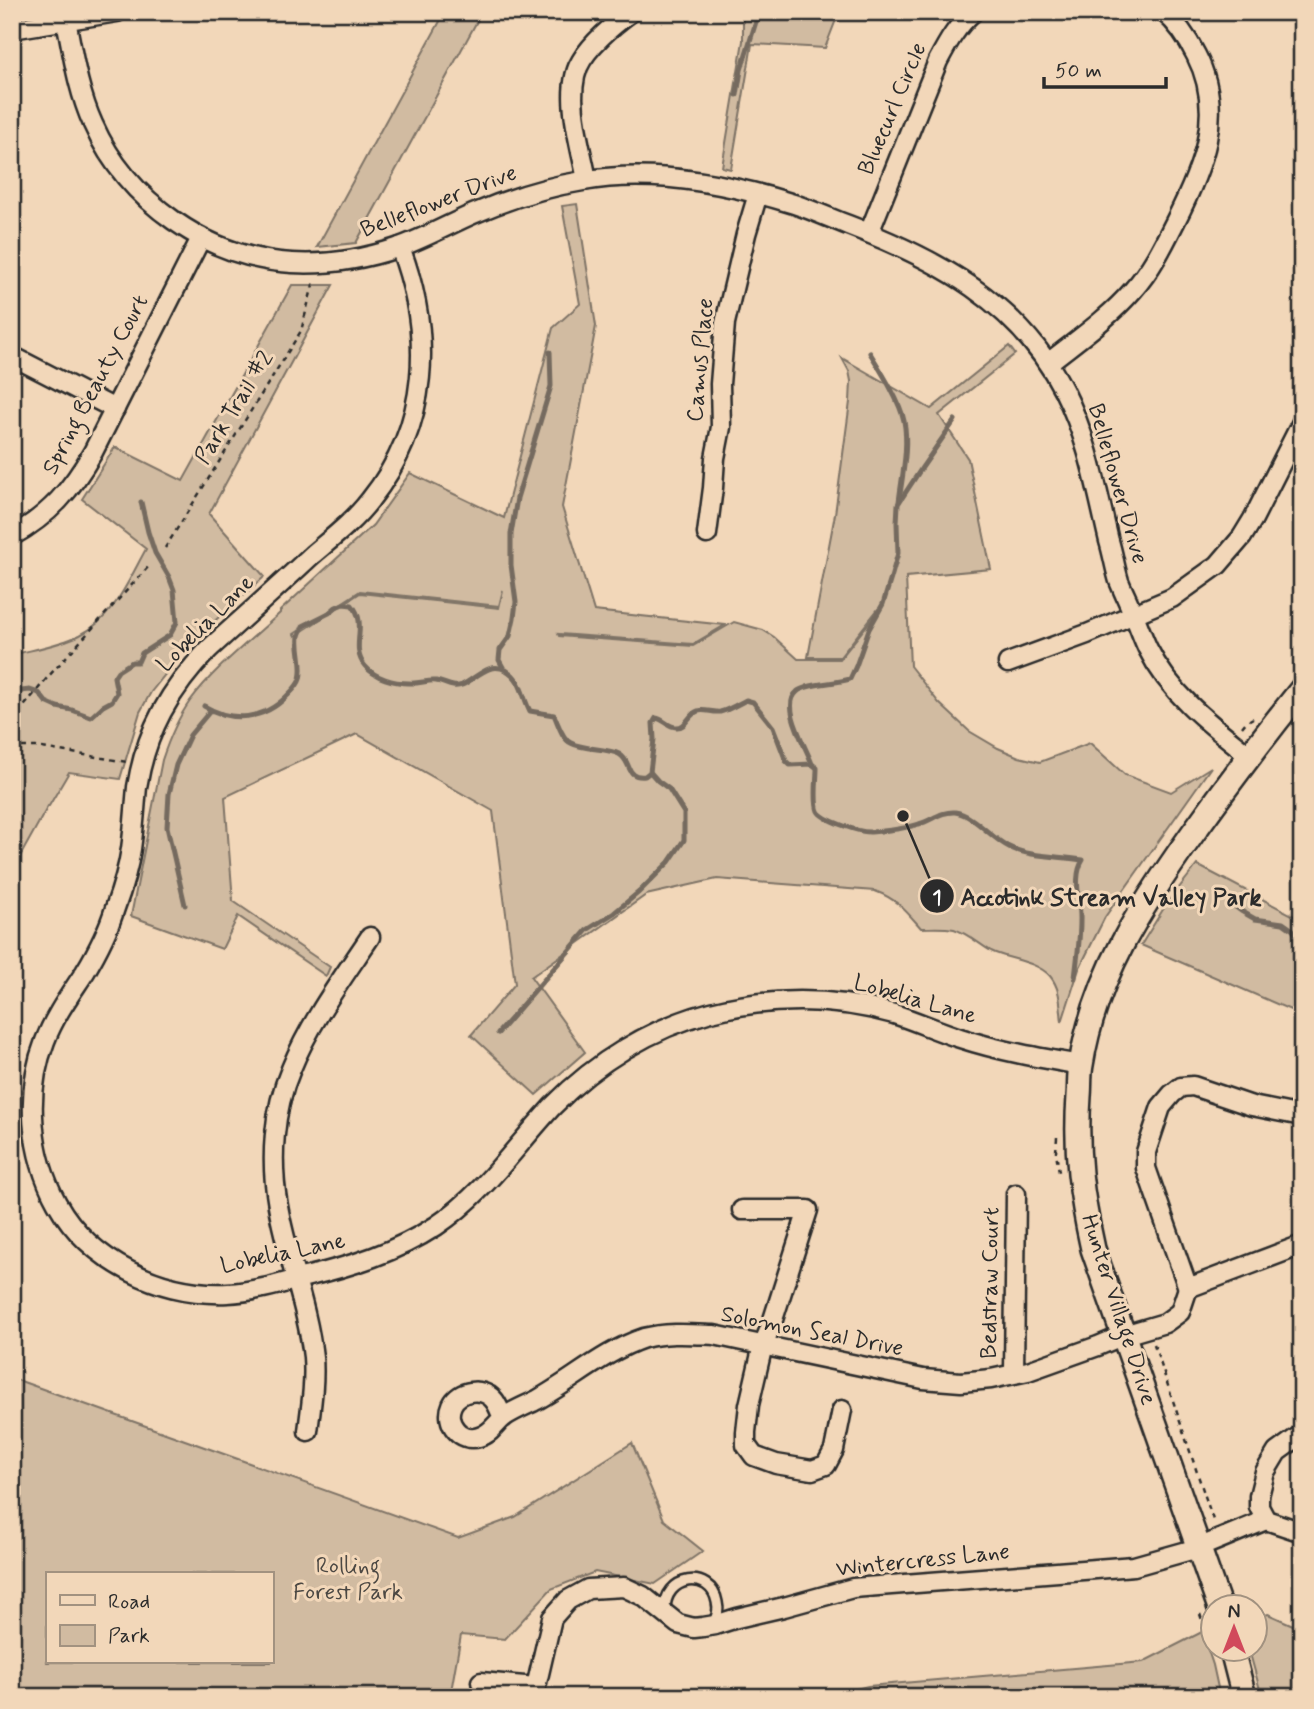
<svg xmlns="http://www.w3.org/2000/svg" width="1314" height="1709" font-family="Mynerve,sans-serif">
	<rect width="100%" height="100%" fill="#f2d7b9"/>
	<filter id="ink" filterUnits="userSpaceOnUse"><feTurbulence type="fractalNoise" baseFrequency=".0143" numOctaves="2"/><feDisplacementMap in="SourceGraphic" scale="14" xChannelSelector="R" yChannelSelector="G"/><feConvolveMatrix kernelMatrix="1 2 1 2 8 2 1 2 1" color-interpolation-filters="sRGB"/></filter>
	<g filter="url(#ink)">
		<g fill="#d1bba1" stroke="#7e7366" stroke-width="2" fill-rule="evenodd">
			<path d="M 445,12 L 482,12 L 356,243 L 317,247 Z"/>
			<path d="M 743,12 L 839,12 L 825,48 L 752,44 L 731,169 L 722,167 L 743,41 Z"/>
			<path d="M 577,204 L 596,326 L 562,507 L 594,611 L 725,625 L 693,644 L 558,634 L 559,636 L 693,646 L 734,622 L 763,630 L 774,637 L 798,659 L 840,659 L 879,610 L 878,609 L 840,657 L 808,657 L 835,514 L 850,402 L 851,381 L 849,371 L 842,358 L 931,409 L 1009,346 L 1015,354 L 939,415 L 968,459 L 991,569 L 906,577 L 910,666 L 939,703 L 969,731 L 998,748 L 1019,757 L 1040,762 L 1090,743 L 1125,775 L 1171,792 L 1211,767 L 1105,917 L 1079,969 L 1062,1022 C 1060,1006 1061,989 1050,976 C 1035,960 1009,960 991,951 C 979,944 967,933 954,929 C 943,927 932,928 921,928 C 906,911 897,899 875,891 L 717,879 L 646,895 L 531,977 L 585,1052 L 536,1095 L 471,1035 L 515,984 L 493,811 L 357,734 L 225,797 L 233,901 L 330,967 L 326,976 L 238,916 L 222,949 L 131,916 L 162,760 C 169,739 178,718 190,701 C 215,667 250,641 280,613 L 280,611 L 373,525 L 410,473 L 504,518 L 553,328 L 580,304 L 562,206 ZM 503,590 L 499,608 L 360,593 L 295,636 L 294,634 L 360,591 L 499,606 Z"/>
			<path d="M 292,285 L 333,285 L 209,514 L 264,576 L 263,578 L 191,642 L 151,692 L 140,712 L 120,779 L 69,772 L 49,806 L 48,806 L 12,871 L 12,655 C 35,649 60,645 80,635 C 114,618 128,581 146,549 L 82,499 L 115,447 L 183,481 Z"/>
			<path d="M 1197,865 L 1302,920 L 1302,1015 L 1141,945 L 1167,903 Z"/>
			<path d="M 12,1378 L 458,1538 L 515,1517 L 632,1443 L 664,1520 L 703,1551 L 655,1584 L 595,1572 L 551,1589 L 505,1639 L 461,1635 L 450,1697 L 12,1697 ZM 47,1574 L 271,1574 L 271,1662 L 47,1662 Z"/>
			<path d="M 1268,1614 L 1302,1629 L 1302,1697 L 1262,1697 L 1249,1650 L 1254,1650 L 1255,1619 Z"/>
			<path d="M 1202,1632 L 1213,1665 L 1220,1697 L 823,1697 L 868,1686 L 1143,1662 Z"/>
		</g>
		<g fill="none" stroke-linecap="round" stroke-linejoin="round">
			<g stroke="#746b5f" stroke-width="5">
				<path d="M 737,95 L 741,70 L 759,12"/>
				<path d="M 870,353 C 881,371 900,401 904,421 C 909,447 902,476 899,502"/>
				<path d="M 504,669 L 499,660 L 500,650 L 510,636 L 514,618 L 516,602 L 511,565 L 511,534 L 517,498 L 551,386 L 550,352"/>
				<path d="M 12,692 L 30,690 L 39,693 L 46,702 L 57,707 L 72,710 L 91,717 L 103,706 L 112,701 L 117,693 L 114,677 L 118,671 L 132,662 L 138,662 L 142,653 L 170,635 L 177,622 L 174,590 L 169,577 L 155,553 L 148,532 L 141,502"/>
				<path d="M 204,706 C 232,723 264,720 287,696 C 292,691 298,686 300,679 C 304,664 297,650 299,636 C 300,632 302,629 303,626 L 329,613 L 336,607 L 343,604 L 352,605 C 369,625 349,647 365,666 C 375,678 394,683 409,683 C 418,684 428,680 436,681 C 445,682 452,689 462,685 C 476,679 488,661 506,670 C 522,679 522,696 530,711 L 554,715 C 558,723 562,739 571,743 C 583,750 608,748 619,754 C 633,762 624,778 645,776 L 650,772 L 654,739 L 653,723 L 656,718 C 664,719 668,727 676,727 C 687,728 688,714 698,711 C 705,709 713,713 720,712 C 729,710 738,704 746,700 L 753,702 L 773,727 L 786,761 L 790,765 L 812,764 L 817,768 C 817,779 814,802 818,811 C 822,820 861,833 871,832 C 884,831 907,828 919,824 C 931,821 941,811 955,812 C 973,814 992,839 1009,847 C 1028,857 1060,856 1083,860 C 1072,877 1081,902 1080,921 C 1080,940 1077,959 1075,978"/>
				<path d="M 812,764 C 807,748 780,706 797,692 C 799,689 803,689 807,687 C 820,683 836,683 850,679 L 856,666 L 869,629 L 883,604 L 891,578 L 898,553 L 897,523 L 898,504 L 921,469 L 955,420"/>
				<path d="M 1229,902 L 1241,911 L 1255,919 L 1283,923 L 1293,930 L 1302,943"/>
				<path d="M 185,905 L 167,827 L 169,794 L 176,765 L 190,735 L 211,710"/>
				<path d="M 498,1033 L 587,930 L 614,913 L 639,892 L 669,862 L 684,840 L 684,813 L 669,789 L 658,781 L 650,772"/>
			</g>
			<g stroke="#2b2b2b" stroke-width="14">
				<path id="service" d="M 665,1612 C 663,1575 711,1569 717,1602 C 719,1610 718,1616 713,1623"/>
			</g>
			<g stroke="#2b2b2b" stroke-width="23">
				<g id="minor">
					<path d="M 66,20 C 73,55 78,91 93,124 C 127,201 208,258 292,263 C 327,265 364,259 397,248 C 423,239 448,225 473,214 C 508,199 545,187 583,181 C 652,169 727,183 794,204 C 812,210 830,218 848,225 C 937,259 1019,302 1064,391 C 1088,438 1097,490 1109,541 C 1113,554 1115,568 1119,581 C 1123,591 1128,601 1132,611 C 1138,623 1142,637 1148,649 C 1170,694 1211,725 1249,755"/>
					<path d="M 12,29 L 117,12"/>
					<path d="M 587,180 C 581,147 565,98 578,67 C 587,47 613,25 631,12"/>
					<path d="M 869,233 L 938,61 C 948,42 957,26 973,12"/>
					<path d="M 400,247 C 433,334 430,425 370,500 C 354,521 332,538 312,555 C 278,587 243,618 209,649 C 170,689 146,731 137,787 C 135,808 134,828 131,849 C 128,869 122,889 115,908 C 108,931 97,952 85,972 C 70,995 55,1015 45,1041 C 25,1092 30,1154 57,1203 C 90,1262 161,1296 228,1293 C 254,1292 280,1284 305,1277 C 352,1266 396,1252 436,1226 C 483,1195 515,1147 553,1106 C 596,1062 651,1028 711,1012 C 772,997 833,997 894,1014 C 916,1021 938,1031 960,1038 C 1000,1051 1040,1058 1081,1065"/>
					<path d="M 12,356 L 115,409"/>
					<path d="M 1048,363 C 1077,340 1109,318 1133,290 C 1151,270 1163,246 1175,222 C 1202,169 1226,113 1196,55 C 1188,39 1177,23 1164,12"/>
					<path d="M 707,534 L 713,488 L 715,458 L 721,427 L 720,384 L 725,323 L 746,234 L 758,194"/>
					<path d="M 12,536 C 50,515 72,489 93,452 L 201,238"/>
					<path d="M 1008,663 L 1087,634 L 1172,598 L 1218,565 L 1242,537 L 1253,519 L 1302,422"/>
					<path d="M 1302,1116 L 1252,1106 L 1193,1086 L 1181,1087 L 1172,1094 L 1161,1107 L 1146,1152 L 1146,1168 L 1188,1288 L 1302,1245"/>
					<path d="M 742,1210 L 808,1210 L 771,1326 L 763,1345 L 749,1405 L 746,1432 L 746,1445 L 754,1456 L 776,1464 L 812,1470 L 826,1465 L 834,1450 L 842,1410"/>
					<path d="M 1014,1373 L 1016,1194"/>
					<path d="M 503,1418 C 500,1412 498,1404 493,1399 C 482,1387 459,1390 452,1405 C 444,1423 461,1443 479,1437 C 491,1434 495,1424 504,1417 C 514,1410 527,1405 537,1400 C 573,1380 605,1351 644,1338 C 667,1332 690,1334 714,1335 L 923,1379 L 961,1382 L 991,1379 L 1028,1371 L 1098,1346 L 1124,1335 L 1165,1323 L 1180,1312 L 1188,1288"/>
					<path d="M 308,1431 C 311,1407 315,1382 313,1357 C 307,1305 287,1257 278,1206 C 270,1161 273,1111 291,1069 C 310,1022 342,979 370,937"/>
					<path d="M 1302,1434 L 1277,1452 L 1265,1472 L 1259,1496 L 1259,1507 L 1266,1520 L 1302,1532"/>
					<path d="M 481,1682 L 536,1687 L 552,1618 L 568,1600 L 588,1589 L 624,1587 L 643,1596 L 678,1624 L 694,1628 L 703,1627 L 715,1625 L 737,1618 L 784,1607 L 853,1588 L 1134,1566 L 1198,1548 L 1266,1520"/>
				</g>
			</g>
			<g stroke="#2b2b2b" stroke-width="28">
				<g id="tertiary">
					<path d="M 1220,1608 L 1093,1249 C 1081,1195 1075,1152 1079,1096 C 1080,1086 1079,1075 1081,1065 C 1095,975 1142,905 1193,833 C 1228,784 1264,736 1302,689"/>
					<path d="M 1232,1650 L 1244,1697"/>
				</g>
			</g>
			<g stroke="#2b2b2b" stroke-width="2.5" stroke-dasharray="5 5" stroke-linecap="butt">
				<path d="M 165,548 L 301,331 L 314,281"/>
				<path d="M 1297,670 L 1302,664"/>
				<path d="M 12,721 L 47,678 L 150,565"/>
				<path d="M 1242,727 L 1246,722 L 1253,718"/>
				<path d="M 12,747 L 36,747 L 127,762"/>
				<path d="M 1057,1137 L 1056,1152 L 1059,1172"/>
				<path d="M 1154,1344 L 1214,1523"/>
				<path d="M 1200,1614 L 1211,1647"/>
			</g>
			<use href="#service" stroke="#f2d7b9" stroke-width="9"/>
			<use href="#minor" stroke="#f2d7b9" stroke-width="18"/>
			<use href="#tertiary" stroke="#f2d7b9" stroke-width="23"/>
		</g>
	</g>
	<g text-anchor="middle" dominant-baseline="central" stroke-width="6" stroke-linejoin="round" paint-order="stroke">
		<g font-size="23" fill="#2b2b2b" stroke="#f2d7b9">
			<text transform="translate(893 109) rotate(-67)">Bluecurl Circle</text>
			<text transform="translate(439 202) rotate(-21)">Belleflower Drive</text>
			<text transform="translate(701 360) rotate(-85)">Camus Place</text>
			<text transform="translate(96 385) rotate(-62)">Spring Beauty Court</text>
			<text transform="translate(235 408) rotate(-58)">Park Trail #2</text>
			<text transform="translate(1117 484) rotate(74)">Belleflower Drive</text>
			<text transform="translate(206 624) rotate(-45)">Lobelia Lane</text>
			<text transform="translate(915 1000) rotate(16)">Lobelia Lane</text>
			<text transform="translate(283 1254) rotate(-12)">Lobelia Lane</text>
			<text transform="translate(991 1283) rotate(-89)">Bedstraw Court</text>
			<text transform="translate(1118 1310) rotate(72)">Hunter Village Drive</text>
			<text transform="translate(812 1332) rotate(11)">Solomon Seal Drive</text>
			<text transform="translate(923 1561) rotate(-6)">Wintercress Lane</text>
		</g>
		<g font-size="23" fill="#4c4843" stroke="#f2d7b9">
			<text x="348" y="1567">Rolling<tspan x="348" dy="26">Forest Park</tspan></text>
		</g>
	</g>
	<path fill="none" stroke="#2b2b2b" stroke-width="2.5" d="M903 816L937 896"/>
	<g fill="#2b2b2b" stroke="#f2d7b9" stroke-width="2.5">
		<circle cx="903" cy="816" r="7"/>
		<circle cx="937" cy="896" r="18"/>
	</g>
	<g font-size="21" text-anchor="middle" font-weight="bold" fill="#fff">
		<text x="937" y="904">1</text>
	</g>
	<g font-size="24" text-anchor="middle" font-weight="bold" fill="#2b2b2b" stroke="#f2d7b9" stroke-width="6" stroke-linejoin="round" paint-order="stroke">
		<text x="1111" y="905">Accotink Stream Valley Park</text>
	</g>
	<rect width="1314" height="1709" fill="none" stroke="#f2d7b9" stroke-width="42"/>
	<rect x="21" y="21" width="1272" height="1667" fill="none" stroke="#2b2b2b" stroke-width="2.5" filter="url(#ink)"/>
	<rect x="46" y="1572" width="228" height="91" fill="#f2d7b9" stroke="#a29280" stroke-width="2"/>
	<rect x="60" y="1595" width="35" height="10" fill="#f2d7b9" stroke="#a29280" stroke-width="2"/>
	<text x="108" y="1608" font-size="21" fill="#2b2b2b">Road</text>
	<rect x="60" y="1625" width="35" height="21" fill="#d1bba1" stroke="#a29280" stroke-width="2"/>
	<text x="108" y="1642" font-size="21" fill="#2b2b2b">Park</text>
	<g transform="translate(1234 1628)"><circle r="33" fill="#f2d7b9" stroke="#a29280" stroke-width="2"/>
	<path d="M0-5L12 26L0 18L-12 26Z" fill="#d1495b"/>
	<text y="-10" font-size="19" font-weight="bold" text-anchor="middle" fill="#2b2b2b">N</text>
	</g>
	<path d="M1044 77v10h122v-10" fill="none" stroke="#2b2b2b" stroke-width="3.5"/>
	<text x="1055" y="77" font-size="21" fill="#2b2b2b" stroke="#f2d7b9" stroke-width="5" paint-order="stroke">50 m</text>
</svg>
